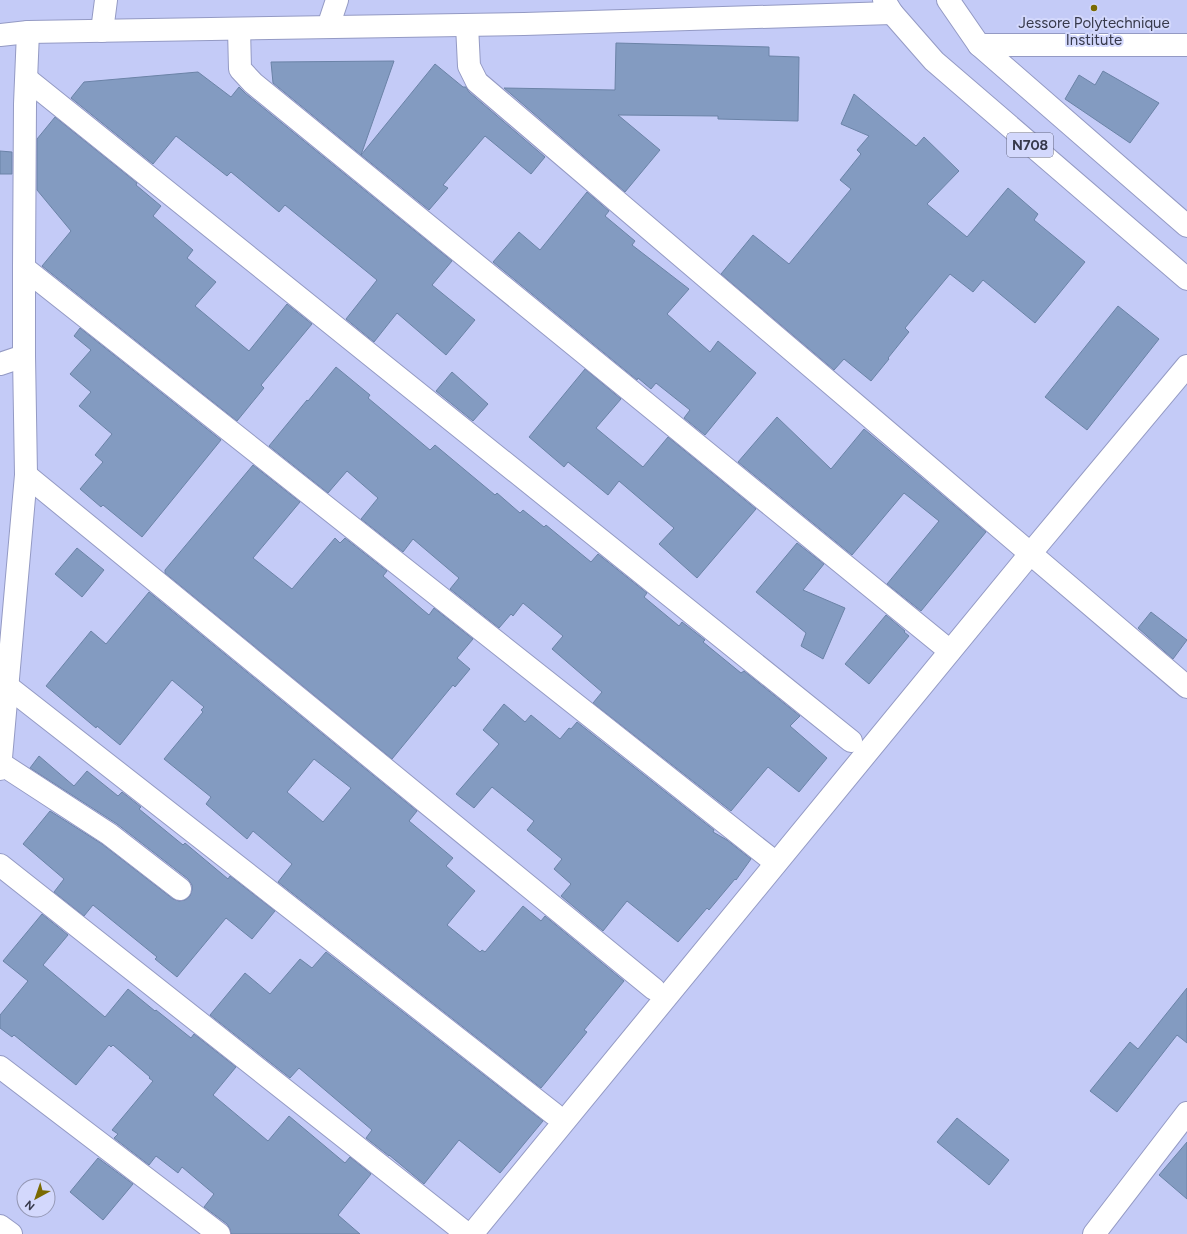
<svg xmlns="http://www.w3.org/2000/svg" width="1187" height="1234" font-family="Figtree,sans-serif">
	<rect width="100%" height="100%" fill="#c4cbf7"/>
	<g fill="#839bc1" stroke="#6b83a7" fill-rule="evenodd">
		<path d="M 616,43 L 769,47 L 769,56 L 799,57 L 798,121 L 718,119 L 718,116 L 618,115 L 660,150 L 625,192 L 504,88 L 615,90 Z"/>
		<path d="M 394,61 L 361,155 L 273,83 L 271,62 Z"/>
		<path d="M 435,64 L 463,87 L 466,87 L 469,92 L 545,157 L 531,174 L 485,136 L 443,185 L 448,188 L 429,210 L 361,155 Z"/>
		<path d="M 1103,71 L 1159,103 L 1130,143 L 1065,99 L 1079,75 L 1095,85 Z"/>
		<path d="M 198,72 L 231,97 L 239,87 L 245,93 L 452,261 L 432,285 L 475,320 L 446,355 L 397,313 L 374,342 L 346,319 L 377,280 L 285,205 L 279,212 L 231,172 L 227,176 L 176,136 L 153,164 L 71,98 L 84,82 Z"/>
		<path d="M 854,94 L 916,146 L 924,137 L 959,171 L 927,204 L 967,237 L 1008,188 L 1038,214 L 1034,220 L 1085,262 L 1035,323 L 983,280 L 973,292 L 950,274 L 905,328 L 909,332 L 888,358 L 889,359 L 871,381 L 844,359 L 834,370 L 721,274 L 753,235 L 789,264 L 851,189 L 840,180 L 861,154 L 857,150 L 869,136 L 841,124 Z"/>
		<path d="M 55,117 L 137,183 L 136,185 L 161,206 L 153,216 L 193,250 L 187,258 L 216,282 L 195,306 L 249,351 L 287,304 L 312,324 L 261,385 L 264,388 L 237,421 L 42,266 L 71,231 L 37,190 L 37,139 Z"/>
		<path d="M 0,151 L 12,152 L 12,174 L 0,174 Z"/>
		<path d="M 587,192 L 609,211 L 605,216 L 635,241 L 632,245 L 689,289 L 667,314 L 710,352 L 718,341 L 756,373 L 705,435 L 684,418 L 690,410 L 656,383 L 651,389 L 638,378 L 637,380 L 493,262 L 519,232 L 540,250 Z"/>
		<path d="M 1118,306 L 1159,339 L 1087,430 L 1045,397 Z"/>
		<path d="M 80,328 L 221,440 L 142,537 L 103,505 L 101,507 L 80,489 L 103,462 L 95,455 L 112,434 L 79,406 L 91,392 L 70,374 L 91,350 L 74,336 Z"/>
		<path d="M 336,367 L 370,395 L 368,398 L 430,450 L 435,445 L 495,495 L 497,493 L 520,513 L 523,510 L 544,527 L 546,525 L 591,562 L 598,554 L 647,593 L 644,597 L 679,626 L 682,622 L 705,640 L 703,642 L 741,673 L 744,671 L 800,716 L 790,726 L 827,758 L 799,792 L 768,767 L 731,811 L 593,703 L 602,692 L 552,649 L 563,636 L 523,603 L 513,616 L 511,614 L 499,628 L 450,589 L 459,578 L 413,539 L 403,552 L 361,519 L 378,498 L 347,471 L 328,493 L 269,446 L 307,400 L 308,401 Z"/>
		<path d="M 585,369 L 621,399 L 596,428 L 643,467 L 668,437 L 756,509 L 697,578 L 659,544 L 674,528 L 619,481 L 608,495 L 568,462 L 564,467 L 529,437 Z"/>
		<path d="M 452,372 L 488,404 L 473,421 L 436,391 Z"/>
		<path d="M 777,417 L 831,469 L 864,429 L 986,532 L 921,611 L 887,584 L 939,521 L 904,493 L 852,555 L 738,462 Z"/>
		<path d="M 253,465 L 300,502 L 253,558 L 292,589 L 335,538 L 340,543 L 345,538 L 387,571 L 383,576 L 429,615 L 434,608 L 473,639 L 457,658 L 470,669 L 455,687 L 453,685 L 392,759 L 165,573 L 165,570 Z"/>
		<path d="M 797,543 L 824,564 L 803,590 L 845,608 L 823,659 L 801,646 L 806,633 L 756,592 Z"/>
		<path d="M 77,548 L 104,570 L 82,597 L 55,574 Z"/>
		<path d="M 149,592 L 417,811 L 409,821 L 453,858 L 446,866 L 475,891 L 447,925 L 480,952 L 482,950 L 485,952 L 523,906 L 541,921 L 545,916 L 624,981 L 584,1030 L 587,1032 L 541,1088 L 278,882 L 292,864 L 253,831 L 247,839 L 206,804 L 211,797 L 164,759 L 203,712 L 201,710 L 204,707 L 172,680 L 120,745 L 97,726 L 96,728 L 46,686 L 91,631 L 106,644 ZM 314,759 L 351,788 L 323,822 L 287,792 Z"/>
		<path d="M 1151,612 L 1187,640 L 1173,659 L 1138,628 Z"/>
		<path d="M 886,615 L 905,631 L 904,632 L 909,636 L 869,684 L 845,664 Z"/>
		<path d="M 504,704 L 525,722 L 531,715 L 560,739 L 569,728 L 571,729 L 577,722 L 714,830 L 713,832 L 727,840 L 751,859 L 736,880 L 735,879 L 709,910 L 707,908 L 678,942 L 627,901 L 603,931 L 561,896 L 571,884 L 554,869 L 562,859 L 527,830 L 534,821 L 492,787 L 474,808 L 456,794 L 499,744 L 483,730 Z"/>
		<path d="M 39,756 L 74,786 L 87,771 L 118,796 L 122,792 L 141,807 L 139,809 L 183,845 L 185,843 L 228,879 L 230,876 L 275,911 L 252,939 L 226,918 L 177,977 L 155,959 L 157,957 L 93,905 L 84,916 L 54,892 L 64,879 L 23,844 L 50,811 L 102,844 L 173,899 L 179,901 L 185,900 L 190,896 L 192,890 L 192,885 L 188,879 L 117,824 L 30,768 Z"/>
		<path d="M 42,914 L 68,935 L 43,965 L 105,1017 L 128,989 L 155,1011 L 156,1010 L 191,1038 L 194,1034 L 236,1067 L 213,1095 L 268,1141 L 289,1116 L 345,1163 L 350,1157 L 371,1174 L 338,1215 L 360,1234 L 231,1234 L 230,1229 L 227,1224 L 204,1207 L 214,1194 L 182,1167 L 178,1173 L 156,1156 L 149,1165 L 114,1138 L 118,1134 L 112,1130 L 153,1081 L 149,1078 L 150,1077 L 113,1045 L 111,1047 L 109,1045 L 76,1085 L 14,1035 L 12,1037 L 0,1028 L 0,1015 L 28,981 L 3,961 Z"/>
		<path d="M 326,952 L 543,1121 L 500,1173 L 459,1140 L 424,1184 L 389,1155 L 389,1156 L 366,1138 L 372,1130 L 299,1068 L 290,1078 L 210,1015 L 245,973 L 270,994 L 300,959 L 312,968 Z"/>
		<path d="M 1187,988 L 1187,1043 L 1177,1035 L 1117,1112 L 1090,1091 L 1130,1042 L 1138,1049 Z"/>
		<path d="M 957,1118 L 1009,1160 L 989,1185 L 937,1142 Z"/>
		<path d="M 1187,1142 L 1187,1199 L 1159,1175 Z"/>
		<path d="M 98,1158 L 133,1184 L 103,1220 L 70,1192 Z"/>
	</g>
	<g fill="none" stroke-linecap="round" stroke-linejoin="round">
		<g stroke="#949ac4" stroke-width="24">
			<g id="minor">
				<path d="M 467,25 L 469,66 L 477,82 L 1187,687"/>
				<path d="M 328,27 L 337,0"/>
				<path d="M 239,29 L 240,69 L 253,83 L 950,651"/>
				<path d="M 102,31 L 106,0"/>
				<path d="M 0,35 L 28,32 L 524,24 L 892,13"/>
				<path d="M 979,45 L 1187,45"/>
				<path d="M 27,79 L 851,741"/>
				<path d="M 24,268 L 776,863"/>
				<path d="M 0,364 L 24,356"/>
				<path d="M 26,475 L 654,989"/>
				<path d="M 7,686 L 554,1114"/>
				<path d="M 0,763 L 109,834 L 180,889"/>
				<path d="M 0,769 L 26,475 L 24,356 L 24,268 L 25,104 L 28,32"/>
				<path d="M 0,865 L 467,1234"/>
				<path d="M 0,1067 L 219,1234"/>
				<path d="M 0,1226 L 11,1234"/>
				<path d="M 472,1234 L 1030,554 L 1187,366"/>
				<path d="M 1094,1234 L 1187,1113"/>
			</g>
		</g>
		<g stroke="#949ac4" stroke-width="24">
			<g id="highway">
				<path d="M 884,0 L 892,13 L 934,61 L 1187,279"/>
				<path d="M 948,0 L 979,45 L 1187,226"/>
			</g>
		</g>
		<use href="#minor" stroke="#fff" stroke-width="22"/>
		<use href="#highway" stroke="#fff" stroke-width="22"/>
	</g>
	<circle fill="#7a6a01" stroke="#d3d8fc" stroke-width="1.5" cx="1094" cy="8" r="4"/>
	<g text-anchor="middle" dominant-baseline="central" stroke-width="4" stroke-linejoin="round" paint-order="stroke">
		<rect fill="#d3d8fc" stroke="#666980" stroke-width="1" x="1007" y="133" width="46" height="24" rx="3"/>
		<g font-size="14" font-weight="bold" fill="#37394b">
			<text x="1030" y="145">N708</text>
		</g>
		<g font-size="15" fill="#37394b" stroke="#d3d8fc">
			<text x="1094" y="23">Jessore Polytechnique<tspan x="1094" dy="17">Institute</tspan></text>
		</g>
	</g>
	<g transform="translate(36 1198) rotate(220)"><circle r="19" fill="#d3d8fc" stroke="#9598b5"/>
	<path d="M0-3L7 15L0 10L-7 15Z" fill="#7a6a01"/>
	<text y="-6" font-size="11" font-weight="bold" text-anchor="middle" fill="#37394b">N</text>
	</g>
</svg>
